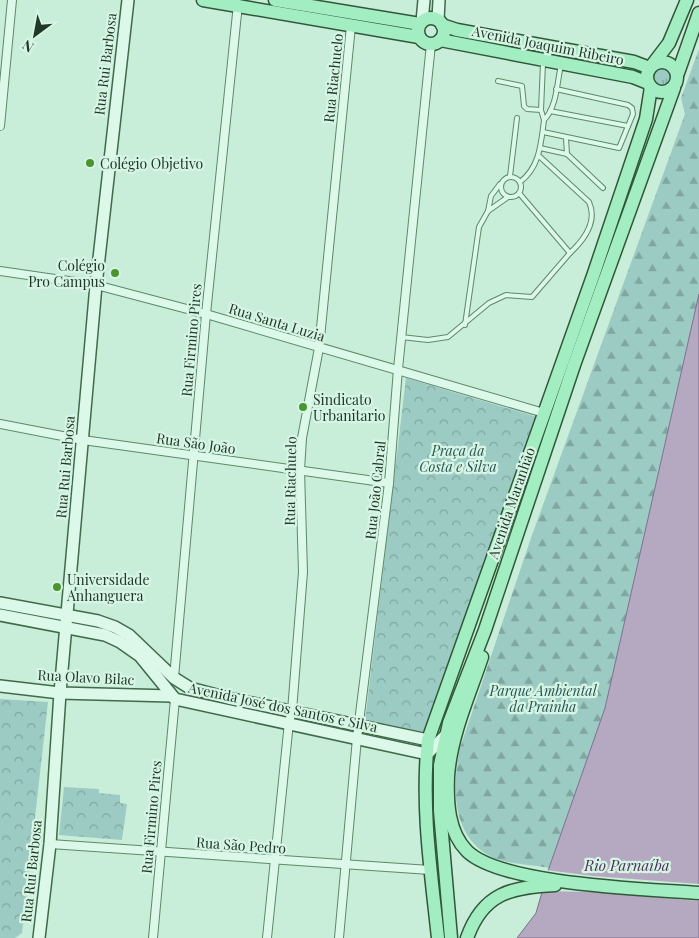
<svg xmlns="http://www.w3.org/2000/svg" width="699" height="938" font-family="'Playfair Display',serif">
	<defs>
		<pattern id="grass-tufts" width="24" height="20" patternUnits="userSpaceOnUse" patternTransform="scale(1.25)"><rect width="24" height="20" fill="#9ccbc4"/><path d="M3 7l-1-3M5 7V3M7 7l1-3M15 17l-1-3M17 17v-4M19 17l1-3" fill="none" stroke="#7fa69f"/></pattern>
		<pattern id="forest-firs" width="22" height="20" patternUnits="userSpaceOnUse" patternTransform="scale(1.25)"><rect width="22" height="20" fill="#9ccbc4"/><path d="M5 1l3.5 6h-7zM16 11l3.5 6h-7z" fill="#7fa69f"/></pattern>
		<pattern id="park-crowns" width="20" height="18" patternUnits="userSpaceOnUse" patternTransform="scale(1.25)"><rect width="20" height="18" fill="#9ccbc4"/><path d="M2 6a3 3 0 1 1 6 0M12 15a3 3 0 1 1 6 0" fill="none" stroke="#7fa69f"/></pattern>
	</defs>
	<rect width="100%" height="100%" fill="#c8edd8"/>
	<circle fill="url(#grass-tufts)" cx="663" cy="77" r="11"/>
	<path fill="url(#forest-firs)" d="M 699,49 L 699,294 L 605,708 L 549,868 C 533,865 505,864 492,857 C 451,837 452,787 460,748 L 531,538 L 685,114 L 681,98 Z"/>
	<g fill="url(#park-crowns)">
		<path d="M 406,378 L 537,417 L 427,735 L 365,721 Z"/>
		<path d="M 0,699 L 48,702 L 22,933 L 15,938 L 0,938 Z"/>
		<path d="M 64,787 L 99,789 L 99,793 L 120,795 L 120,803 L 127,804 L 122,840 L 59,835 Z"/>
	</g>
	<path fill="#b4a9c1" stroke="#7f6f90" d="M 699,294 L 699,938 L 517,938 L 536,913 L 549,868 L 605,708 Z"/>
	<path fill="#c8edd8" d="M 546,870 L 593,876 L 699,884 L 699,901 L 592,892 L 540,891 Z"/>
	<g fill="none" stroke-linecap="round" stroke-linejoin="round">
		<g stroke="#5d8969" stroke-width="6">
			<g id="lane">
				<path d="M 543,63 L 541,110 L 544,120"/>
				<path d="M 498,81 L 522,86 L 524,106 L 527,109 L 541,110"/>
				<path d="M 550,111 L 628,126"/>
				<path d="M 543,132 L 619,148 L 633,114 L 632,108 L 628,105 L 556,89"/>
				<path d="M 566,138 L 567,154"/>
				<path d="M 540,148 L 567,154 L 603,188"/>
				<path d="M 539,156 L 589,202 C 598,222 584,240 570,253"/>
				<path d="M 510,176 L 517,118"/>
				<circle cx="511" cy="187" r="10"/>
				<path d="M 520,182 C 540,167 541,143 544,120 C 557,107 557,82 561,65"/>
				<path d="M 488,211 L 491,196 L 500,184"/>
				<path d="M 465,325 L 479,227 L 488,211 L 508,197"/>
				<path d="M 401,337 L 428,340 L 448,337 L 489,303 L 506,295 L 532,297 L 570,253 L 519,193"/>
			</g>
		</g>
		<g stroke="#5d8969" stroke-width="10">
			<g id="street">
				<path d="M 0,126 L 12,0"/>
				<path d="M 0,271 L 96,285 L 206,314 L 544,413"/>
				<path d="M 0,424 L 83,440 L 389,483"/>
				<path d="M 174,678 L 206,314 L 238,4"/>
				<path d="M 50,844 L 430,870"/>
				<path d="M 153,938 L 175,699"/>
				<path d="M 267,938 L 289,722 L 292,711 L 303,572 L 300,470 L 302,438 L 319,348 L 351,26"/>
				<path d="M 339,938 L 357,738 L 389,483 L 398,369 L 431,44"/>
			</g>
		</g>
		<g stroke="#406a4b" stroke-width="14">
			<g id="secondary">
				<path d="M 438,20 L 439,0"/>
				<path d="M 422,22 L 424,0"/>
				<path d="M 0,603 L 98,621 L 115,627 L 129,635 L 174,678 L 190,688 L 228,698 L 428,740 L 433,746"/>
				<path d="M 0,615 L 105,635 L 120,642 L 140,656 L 175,699 L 427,754 L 445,736"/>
				<path d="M 0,686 L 60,693 L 171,696"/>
				<path d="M 39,938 L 50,844 L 60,693 L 96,285 L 128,0"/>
			</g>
		</g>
		<g stroke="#315739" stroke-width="15">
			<g id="primary">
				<path d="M 203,0 L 419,37"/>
				<path d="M 275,0 L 420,24"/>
				<circle cx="431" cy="31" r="13"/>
				<path d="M 442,25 L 457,30 L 634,62 L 650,68"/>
				<path d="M 440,40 L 633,77 L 648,83"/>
				<circle cx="662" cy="77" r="15"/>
				<path d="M 653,64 L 669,43 L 687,0"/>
				<path d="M 678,73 L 699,13"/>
				<path d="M 482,657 C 469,696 451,735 448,776 C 447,802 448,832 467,851 C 501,885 649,889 699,893"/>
				<path d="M 438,938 C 431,872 421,807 428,740 L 593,276 L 646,119 L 651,87"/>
				<path d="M 451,938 L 440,811 L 440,765 L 449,723 L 485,630 L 574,365 L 674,88"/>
				<path d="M 467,938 C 483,893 511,887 555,885"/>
			</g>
		</g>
		<use href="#lane" stroke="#dbf8e8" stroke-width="4"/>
		<use href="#street" stroke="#dbf8e8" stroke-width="8"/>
		<use href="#secondary" stroke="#dbf8e8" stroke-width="11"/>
		<use href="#primary" stroke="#a2eec2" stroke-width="12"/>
	</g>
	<g fill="#4b952f" stroke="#d7f5e4" stroke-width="2">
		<circle cx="90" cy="163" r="5"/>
		<circle cx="115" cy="273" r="5"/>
		<circle cx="303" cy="407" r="5"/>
		<circle cx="57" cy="587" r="5"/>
	</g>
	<g text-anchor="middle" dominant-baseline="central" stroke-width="4.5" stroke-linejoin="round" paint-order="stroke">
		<g font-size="14" fill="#203926" stroke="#d7f5e4">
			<text transform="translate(548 45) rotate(11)">Avenida Joaquim Ribeiro</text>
			<text transform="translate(105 64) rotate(-83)">Rua Rui Barbosa</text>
			<text transform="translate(333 78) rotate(-84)">Rua Riachuelo</text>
			<text transform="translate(277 322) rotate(17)">Rua Santa Luzia</text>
			<text transform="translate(191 340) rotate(-85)">Rua Firmino Pires</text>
			<text transform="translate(196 443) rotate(8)">Rua São João</text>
			<text transform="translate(65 467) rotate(-85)">Rua Rui Barbosa</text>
			<text transform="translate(290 481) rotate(-89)">Rua Riachuelo</text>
			<text transform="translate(375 490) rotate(-84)">Rua João Cabral</text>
			<text transform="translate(511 503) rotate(-71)">Avenida Maranhão</text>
			<text transform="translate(86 677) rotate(3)">Rua Olavo Bilac</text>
			<text transform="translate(283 707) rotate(12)">Avenida José dos Santos e Silva</text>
			<text transform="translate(151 817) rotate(-85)">Rua Firmino Pires</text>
			<text transform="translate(241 845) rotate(4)">Rua São Pedro</text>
			<text transform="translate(31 871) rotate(-84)">Rua Rui Barbosa</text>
		</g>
		<g font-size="14" fill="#203926" stroke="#d7f5e4" text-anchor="start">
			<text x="100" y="163">Colégio Objetivo</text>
			<text x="105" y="265" text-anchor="end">Colégio<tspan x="105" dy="16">Pro Campus</tspan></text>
			<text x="313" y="399">Sindicato<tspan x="313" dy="16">Urbanitario</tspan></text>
			<text x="67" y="579">Universidade<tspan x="67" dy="16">Anhanguera</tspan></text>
		</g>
		<g font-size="14" font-style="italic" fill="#285555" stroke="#d7f5e4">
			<text x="458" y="450">Praça da<tspan x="458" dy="16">Costa e Silva</tspan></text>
			<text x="543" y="690">Parque Ambiental<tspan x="543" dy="16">da Prainha</tspan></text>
		</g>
		<g font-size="15" font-style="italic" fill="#4c3059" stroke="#d7f5e4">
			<text x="627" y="865">Rio Parnaíba</text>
		</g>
	</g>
	<g transform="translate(35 35) rotate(212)" stroke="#d7f5e4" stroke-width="4" paint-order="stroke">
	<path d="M0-4L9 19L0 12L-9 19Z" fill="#203926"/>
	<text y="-8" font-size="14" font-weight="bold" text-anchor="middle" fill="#203926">N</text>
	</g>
</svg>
